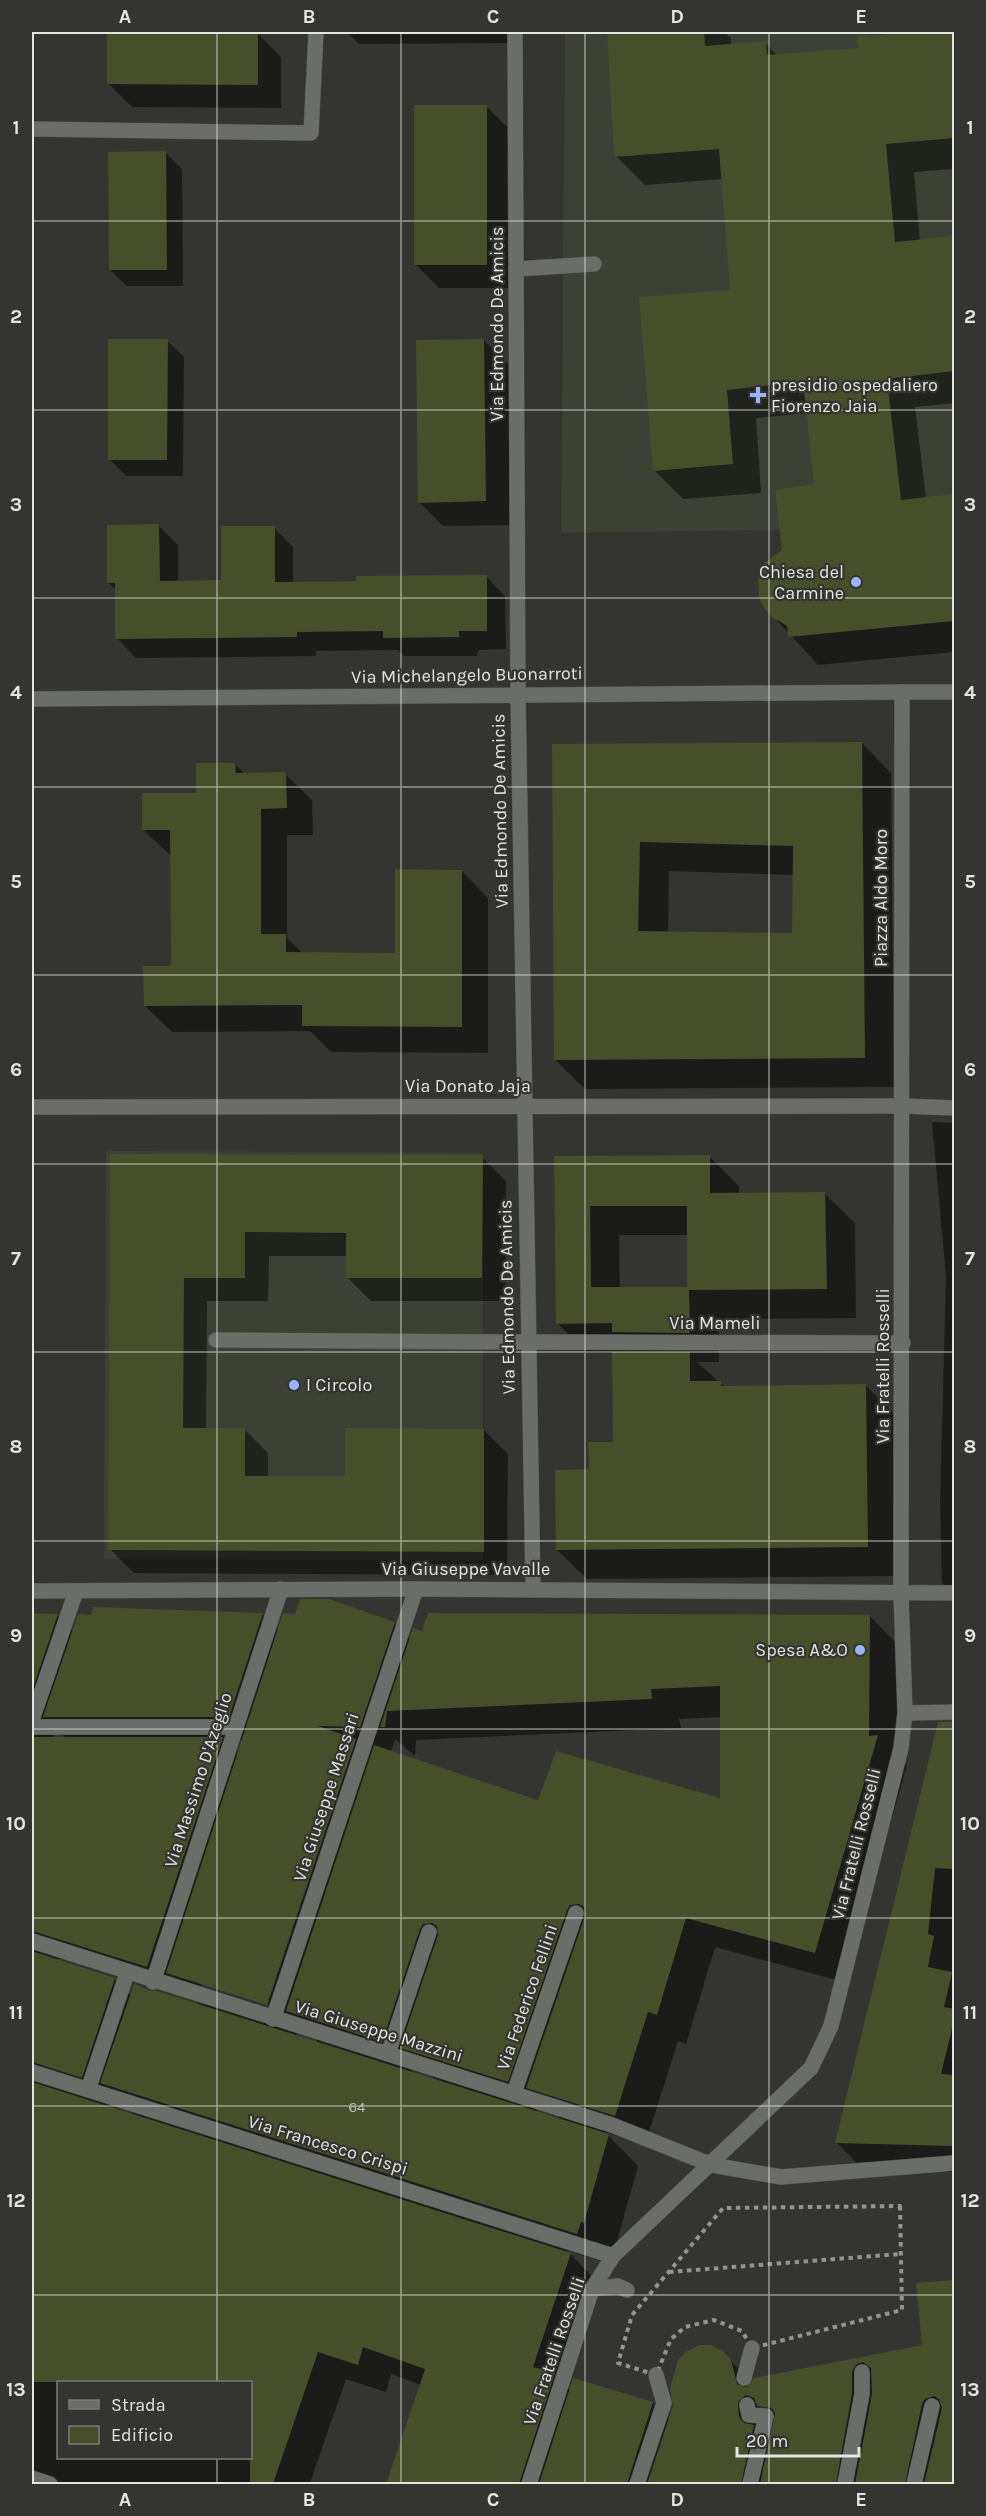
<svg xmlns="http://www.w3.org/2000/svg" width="986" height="2516" font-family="Karla,sans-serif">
	<rect width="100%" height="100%" fill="#343530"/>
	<g fill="#3d4035">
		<path d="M 565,32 L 954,32 L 954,523 L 771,530 L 561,533 Z"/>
		<path d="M 106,1151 L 483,1153 L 483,1561 L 104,1559 Z"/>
	</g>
	<g fill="#0007" fill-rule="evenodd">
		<path d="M 109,32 L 257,33 L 281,57 L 281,108 L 132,107 L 108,83 Z"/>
		<path d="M 347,32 L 508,32 L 508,43 L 359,44 Z"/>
		<path d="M 608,32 L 724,32 L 731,38 L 731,46 L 765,43 L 778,56 L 860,50 L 857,36 L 893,32 L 954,32 L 954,169 L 914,172 L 920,241 L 954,237 L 954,403 L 915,407 L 926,499 L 954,496 L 954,652 L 818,665 L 773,616 L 784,550 L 816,485 L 808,413 L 756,418 L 761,493 L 683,499 L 654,470 L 731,292 L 723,179 L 645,185 L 616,156 Z"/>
		<path d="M 486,106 L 510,130 L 510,288 L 439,288 L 415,264 Z"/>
		<path d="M 166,153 L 182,169 L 183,286 L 127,286 L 110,270 Z"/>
		<path d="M 484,340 L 508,364 L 510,525 L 443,526 L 419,502 Z"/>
		<path d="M 167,341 L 184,357 L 183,476 L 126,476 L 110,460 Z"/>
		<path d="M 159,526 L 178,545 L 178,582 L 223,581 L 274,528 L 293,547 L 293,583 L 486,576 L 505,596 L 506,649 L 478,650 L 477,656 L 404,656 L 398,650 L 316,651 L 316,656 L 136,658 L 117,638 L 116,590 L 108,582 Z"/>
		<path d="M 862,743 L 891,773 L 894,1087 L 585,1089 L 555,1060 L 553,745 ZM 669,871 L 794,875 L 794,935 L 668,933 Z"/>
		<path d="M 235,764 L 245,774 L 285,774 L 312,800 L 313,835 L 287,835 L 287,938 L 304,954 L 396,954 L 462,871 L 488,898 L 488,1053 L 331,1052 L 310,1031 L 172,1032 L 145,1006 L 172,967 L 171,856 L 143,830 L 198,794 Z"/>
		<path d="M 932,1122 L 954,1123 L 954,1595 L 942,1583 L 940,1502 L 946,1277 Z"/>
		<path d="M 111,1155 L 482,1157 L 506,1181 L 505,1301 L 371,1301 L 347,1277 L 347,1256 L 269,1256 L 268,1301 L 207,1301 L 206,1429 L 244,1429 L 268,1453 L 268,1477 L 347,1478 L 484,1430 L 508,1454 L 507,1575 L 134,1573 L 110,1549 Z"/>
		<path d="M 709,1156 L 739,1186 L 739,1194 L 825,1194 L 855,1223 L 856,1318 L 719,1319 L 719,1362 L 697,1362 L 725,1387 L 866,1386 L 896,1415 L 898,1576 L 587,1579 L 557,1550 L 590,1470 L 614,1444 L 614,1353 L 587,1353 L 557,1323 L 556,1157 ZM 619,1235 L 688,1235 L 689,1288 L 620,1289 Z"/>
		<path d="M 262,1614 L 279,1631 L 394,1623 L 411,1640 L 423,1633 L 870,1616 L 899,1646 L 898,1757 L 907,1766 L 844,1982 L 715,1947 L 686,2044 L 678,2041 L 645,2145 L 605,2132 L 638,2166 L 614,2252 L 607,2263 L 566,2250 L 598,2282 L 564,2385 L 571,2391 L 653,2403 L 670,2420 L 722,2352 L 752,2382 L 924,2346 L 918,2284 L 954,2281 L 954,2484 L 388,2484 L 421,2385 L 391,2374 L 386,2392 L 346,2379 L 310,2483 L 315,2484 L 32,2484 L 32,1615 L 57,1615 L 74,1632 ZM 722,1717 L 721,1800 L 539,1802 L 391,1752 L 395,1739 L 415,1756 L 416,1740 L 681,1728 L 679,1719 ZM 56,1728 L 66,1738 L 53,1738 ZM 224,1740 L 243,1740 L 239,1755 ZM 54,1959 L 64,1959 L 175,1994 L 179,1984 L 201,2007 L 150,1993 L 131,1996 L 114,1979 ZM 201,1983 L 275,2006 L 274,2009 L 201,1986 ZM 300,2024 L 321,2045 L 296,2037 ZM 415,2060 L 436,2081 L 411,2073 ZM 113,2094 L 134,2115 L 109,2107 ZM 541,2100 L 562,2121 L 536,2113 ZM 58,2382 L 250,2382 L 250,2458 L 58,2458 ZM 776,2422 L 771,2444 L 766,2439 L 768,2426 Z"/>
		<path d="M 939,1726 L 954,1727 L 954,2172 L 864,2170 L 837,2143 Z"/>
	</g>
	<g fill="#474e2a" fill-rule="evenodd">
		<path d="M 107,32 L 258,32 L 258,85 L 107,84 Z"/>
		<path d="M 607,32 L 704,32 L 705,46 L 766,41 L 767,55 L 858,48 L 856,35 L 954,32 L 954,138 L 886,144 L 895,242 L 954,236 L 954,371 L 887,379 L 901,500 L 954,494 L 954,621 L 788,637 L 787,626 L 772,617 L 764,608 L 759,597 L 758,576 L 764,563 L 782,550 L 775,490 L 814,484 L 803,382 L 727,390 L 733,464 L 653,471 L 639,297 L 730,290 L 719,149 L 614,157 Z"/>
		<rect x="414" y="105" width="73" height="160"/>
		<path d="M 166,151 L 167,270 L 109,270 L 108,152 Z"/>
		<path d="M 108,339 L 168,339 L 167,460 L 108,460 Z"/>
		<path d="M 484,339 L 486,501 L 418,503 L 416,340 Z"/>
		<path d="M 159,524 L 160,581 L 221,580 L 221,526 L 275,526 L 275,582 L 356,581 L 356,576 L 487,575 L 487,631 L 459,631 L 459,637 L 383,638 L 383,631 L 297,632 L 297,637 L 115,639 L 115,583 L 107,583 L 107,525 Z"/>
		<path d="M 862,742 L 865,1058 L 554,1060 L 552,744 ZM 640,842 L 793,846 L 792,933 L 638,931 Z"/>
		<path d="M 196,763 L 235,763 L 236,773 L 286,772 L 287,808 L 261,809 L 261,934 L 286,934 L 286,952 L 395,953 L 395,869 L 462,870 L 462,1027 L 302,1026 L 302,1005 L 144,1006 L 143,966 L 171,966 L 170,830 L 142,830 L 142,793 L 196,793 Z"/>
		<path d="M 110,1154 L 483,1155 L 482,1278 L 346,1278 L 346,1233 L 245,1232 L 245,1278 L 184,1278 L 183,1428 L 245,1428 L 245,1476 L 345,1476 L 345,1428 L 484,1429 L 484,1552 L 108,1550 Z"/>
		<path d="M 710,1155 L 710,1193 L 825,1192 L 827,1289 L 689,1290 L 690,1333 L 612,1332 L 612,1323 L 556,1324 L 554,1156 ZM 590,1206 L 687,1206 L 687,1287 L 591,1287 Z"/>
		<path d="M 612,1352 L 690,1352 L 690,1381 L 721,1381 L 721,1386 L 866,1384 L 868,1547 L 556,1550 L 555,1470 L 589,1469 L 588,1442 L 613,1442 Z"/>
		<path d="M 300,1599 L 329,1599 L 395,1622 L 360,1727 L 318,1726 L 356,1739 L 267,2005 L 166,1973 L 283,1613 L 295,1614 Z"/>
		<path d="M 93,1607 L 263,1613 L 229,1717 L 43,1717 L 78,1614 L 91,1615 Z"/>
		<path d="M 32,1613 L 58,1614 L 32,1691 Z"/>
		<path d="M 428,1613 L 870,1615 L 869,1736 L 878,1735 L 815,1953 L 686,1918 L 657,2015 L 648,2012 L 615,2116 L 526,2088 L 585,1916 L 584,1907 L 579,1904 L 570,1905 L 567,1910 L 508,2082 L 400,2048 L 438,1935 L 437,1926 L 432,1923 L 423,1924 L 420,1929 L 382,2042 L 286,2011 L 374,1745 L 538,1800 L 556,1751 L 720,1798 L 720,1686 L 651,1689 L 652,1699 L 387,1711 L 385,1727 L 380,1727 L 413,1628 L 422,1631 Z"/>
		<path d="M 938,1722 L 954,1722 L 954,1869 L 935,1868 L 928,1934 L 934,1936 L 928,1967 L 952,1972 L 944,2007 L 954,2009 L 954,2020 L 941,2074 L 954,2075 L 954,2146 L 835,2143 Z"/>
		<path d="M 32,1737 L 223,1737 L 147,1967 L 32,1931 Z"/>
		<path d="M 32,1951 L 115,1978 L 82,2078 L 32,2062 Z"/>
		<path d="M 134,1984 L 151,1991 L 157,1991 L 609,2134 L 584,2223 L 581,2222 L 577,2234 L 100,2083 Z"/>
		<path d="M 32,2082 L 571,2253 L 533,2367 L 555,2373 L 519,2484 L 386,2484 L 425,2369 L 363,2347 L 358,2365 L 318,2352 L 273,2484 L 250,2484 L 250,2382 L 32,2382 Z"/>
		<path d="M 954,2280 L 954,2484 L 924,2484 L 942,2408 L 939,2399 L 934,2396 L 925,2399 L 922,2404 L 905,2484 L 855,2484 L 872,2394 L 871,2368 L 863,2362 L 857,2364 L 852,2371 L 852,2393 L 836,2484 L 760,2484 L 775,2413 L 771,2408 L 757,2406 L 754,2398 L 746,2395 L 738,2402 L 739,2417 L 744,2423 L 754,2425 L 741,2484 L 647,2484 L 673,2406 L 670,2388 L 678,2360 L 687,2351 L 699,2345 L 711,2345 L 723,2351 L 731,2360 L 737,2384 L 746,2387 L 754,2378 L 922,2345 L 916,2283 Z"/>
		<path d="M 573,2378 L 653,2402 L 627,2484 L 539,2484 Z"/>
	</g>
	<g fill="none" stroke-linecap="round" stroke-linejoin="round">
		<g stroke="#4f504d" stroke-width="16">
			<g id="service">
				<path d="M 516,269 L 594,264"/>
				<path d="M 216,1340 L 527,1342"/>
			</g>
		</g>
		<g stroke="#4f504d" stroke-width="16">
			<g id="pedestrian">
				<path d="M 88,2090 L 127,1973"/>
				<path d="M 744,2378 L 752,2348"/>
				<path d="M 747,2405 L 749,2415 L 766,2416 L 750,2484"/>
				<path d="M 637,2484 L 664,2403 L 656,2375"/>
				<path d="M 845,2484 L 862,2394 L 862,2372"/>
				<path d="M 914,2484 L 932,2406"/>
			</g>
		</g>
		<g stroke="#4f504d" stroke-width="16">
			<g id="minor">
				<path d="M 515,32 L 518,694 L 533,1589"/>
				<path d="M 32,129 L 311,133 L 316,32"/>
				<path d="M 32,699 L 902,692"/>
				<path d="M 32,1107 L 904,1106"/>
				<path d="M 527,1342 L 903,1343"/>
				<path d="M 32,1591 L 416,1589 L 954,1593"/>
				<path d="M 905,1713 L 954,1712"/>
				<path d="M 32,1720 L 76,1591"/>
				<path d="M 32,1727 L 236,1727"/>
				<path d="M 32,1941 L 612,2125 L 712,2165 L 781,2177 L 954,2163"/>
				<path d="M 153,1982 L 281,1589"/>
				<path d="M 273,2019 L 416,1589"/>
				<path d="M 388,2054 L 429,1932"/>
				<path d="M 32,2072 L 613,2256"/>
				<path d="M 514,2093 L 576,1913"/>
				<path d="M 592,2289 L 618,2286 L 627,2290"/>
				<path d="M 32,2478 L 50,2484"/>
			</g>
		</g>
		<g stroke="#4f504d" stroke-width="16">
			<g id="tertiary">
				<path d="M 904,1106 L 954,1108"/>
				<path d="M 529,2484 L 592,2289 L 613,2256 L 811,2068 L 831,2026 L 901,1748 L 905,1713 L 901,1592 L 902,692 L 954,692"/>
			</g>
		</g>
		<g stroke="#939490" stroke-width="4" stroke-dasharray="4.5 4.5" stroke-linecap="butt">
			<path d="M 900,2206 L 902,2310 L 752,2348 L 742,2331 L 714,2320 L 685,2327 L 671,2339 L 656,2375 L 618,2363 L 632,2315 L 723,2208 Z"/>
			<path d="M 669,2272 L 900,2254"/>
		</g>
		<use href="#service" stroke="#6b6d68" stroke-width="15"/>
		<use href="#pedestrian" stroke="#6b6d68" stroke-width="15"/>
		<use href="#minor" stroke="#6b6d68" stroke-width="15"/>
		<use href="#tertiary" stroke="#6b6d68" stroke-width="15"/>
	</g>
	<path fill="none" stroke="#e4e5e2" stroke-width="1.5" stroke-opacity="0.55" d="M 217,32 L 217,2382M 401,32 L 401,2484M 585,32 L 585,2484M 769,32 L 769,2484M 32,221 L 954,221M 32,410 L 954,410M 32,598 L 954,598M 32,787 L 954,787M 32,975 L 954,975M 32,1164 L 954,1164M 32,1352 L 954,1352M 32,1541 L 954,1541M 32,1729 L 954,1729M 32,1918 L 954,1918M 32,2106 L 954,2106M 32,2295 L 954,2295M 217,2458 L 217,2484"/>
	<g fill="#9ab5fd" stroke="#343530" stroke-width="2">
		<path d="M755 386h6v6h6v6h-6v6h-6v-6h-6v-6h6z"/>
		<circle cx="856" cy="582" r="6"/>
		<circle cx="294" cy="1385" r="6"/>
		<circle cx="860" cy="1650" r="6"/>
	</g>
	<g text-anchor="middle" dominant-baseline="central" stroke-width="4.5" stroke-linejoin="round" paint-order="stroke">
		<g font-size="15" fill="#bdbfb4">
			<text x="357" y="2107">64</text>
		</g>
		<g font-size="18" fill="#e4e5e2" stroke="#343530">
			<text transform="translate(497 324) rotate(-90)">Via Edmondo De Amicis</text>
			<text transform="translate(467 675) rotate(-1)">Via Michelangelo Buonarroti</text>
			<text transform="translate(500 811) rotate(-91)">Via Edmondo De Amicis</text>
			<text transform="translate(881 898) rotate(-90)">Piazza Aldo Moro</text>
			<text x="468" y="1086">Via Donato Jaja</text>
			<text transform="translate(507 1297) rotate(-91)">Via Edmondo De Amicis</text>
			<text x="715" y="1323">Via Mameli</text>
			<text transform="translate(883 1366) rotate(-90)">Via Fratelli Rosselli</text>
			<text x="466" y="1569">Via Giuseppe Vavalle</text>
			<text transform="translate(198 1780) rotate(-72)">Via Massimo D'Azeglio</text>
			<text transform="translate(326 1797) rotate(-72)">Via Giuseppe Massari</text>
			<text transform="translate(856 1844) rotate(-76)">Via Fratelli Rosselli</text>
			<text transform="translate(527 1997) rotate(-71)">Via Federico Fellini</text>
			<text transform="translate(379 2031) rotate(17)">Via Giuseppe Mazzini</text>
			<text transform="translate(328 2145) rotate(17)">Via Francesco Crispi</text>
			<text transform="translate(554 2351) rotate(-71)">Via Fratelli Rosselli</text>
		</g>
		<g font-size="18" fill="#e4e5e2" stroke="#343530" text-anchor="start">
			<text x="771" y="385">presidio ospedaliero<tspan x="771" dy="21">Fiorenzo Jaia</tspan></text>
			<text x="844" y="572" text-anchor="end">Chiesa del<tspan x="844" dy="21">Carmine</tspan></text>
			<text x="306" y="1385">I Circolo</text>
			<text x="848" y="1650" text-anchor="end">Spesa A&amp;O</text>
		</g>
	</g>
	<rect width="986" height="2516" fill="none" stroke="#343530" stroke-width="66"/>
	<rect x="57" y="2381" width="195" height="78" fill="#343530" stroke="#7a7b77" stroke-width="1.5"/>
	<rect x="69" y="2400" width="30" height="9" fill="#6b6d68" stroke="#7a7b77" stroke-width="1.5"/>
	<text x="111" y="2411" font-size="18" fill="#e4e5e2">Strada</text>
	<rect x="69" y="2426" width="30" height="18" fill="#474e2a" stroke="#7a7b77" stroke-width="1.5"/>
	<text x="111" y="2441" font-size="18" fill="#e4e5e2">Edificio</text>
	<path d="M737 2447v9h122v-9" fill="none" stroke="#e4e5e2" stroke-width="3"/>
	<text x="746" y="2447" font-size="18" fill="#e4e5e2" stroke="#343530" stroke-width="4.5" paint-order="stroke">20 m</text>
	<rect x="33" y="33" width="920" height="2450" fill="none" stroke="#e4e5e2" stroke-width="2"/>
	<g font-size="20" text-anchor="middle" font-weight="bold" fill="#e4e5e2">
		<text x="125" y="23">A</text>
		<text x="309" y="23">B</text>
		<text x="493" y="23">C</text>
		<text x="677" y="23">D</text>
		<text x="861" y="23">E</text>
		<text x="16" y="134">1</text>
		<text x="970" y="134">1</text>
		<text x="16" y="323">2</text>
		<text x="970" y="323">2</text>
		<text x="16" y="511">3</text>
		<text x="970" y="511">3</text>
		<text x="16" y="699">4</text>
		<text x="970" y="699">4</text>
		<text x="16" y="888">5</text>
		<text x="970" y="888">5</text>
		<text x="16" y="1076">6</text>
		<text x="970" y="1076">6</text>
		<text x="16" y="1265">7</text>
		<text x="970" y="1265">7</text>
		<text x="16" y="1453">8</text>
		<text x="970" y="1453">8</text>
		<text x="16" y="1642">9</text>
		<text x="970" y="1642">9</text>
		<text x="16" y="1830">10</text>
		<text x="970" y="1830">10</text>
		<text x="16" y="2019">11</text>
		<text x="970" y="2019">11</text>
		<text x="16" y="2207">12</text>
		<text x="970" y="2207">12</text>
		<text x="16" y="2396">13</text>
		<text x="970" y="2396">13</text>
		<text x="125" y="2506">A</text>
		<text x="309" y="2506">B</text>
		<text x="493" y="2506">C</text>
		<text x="677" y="2506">D</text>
		<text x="861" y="2506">E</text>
	</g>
</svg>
